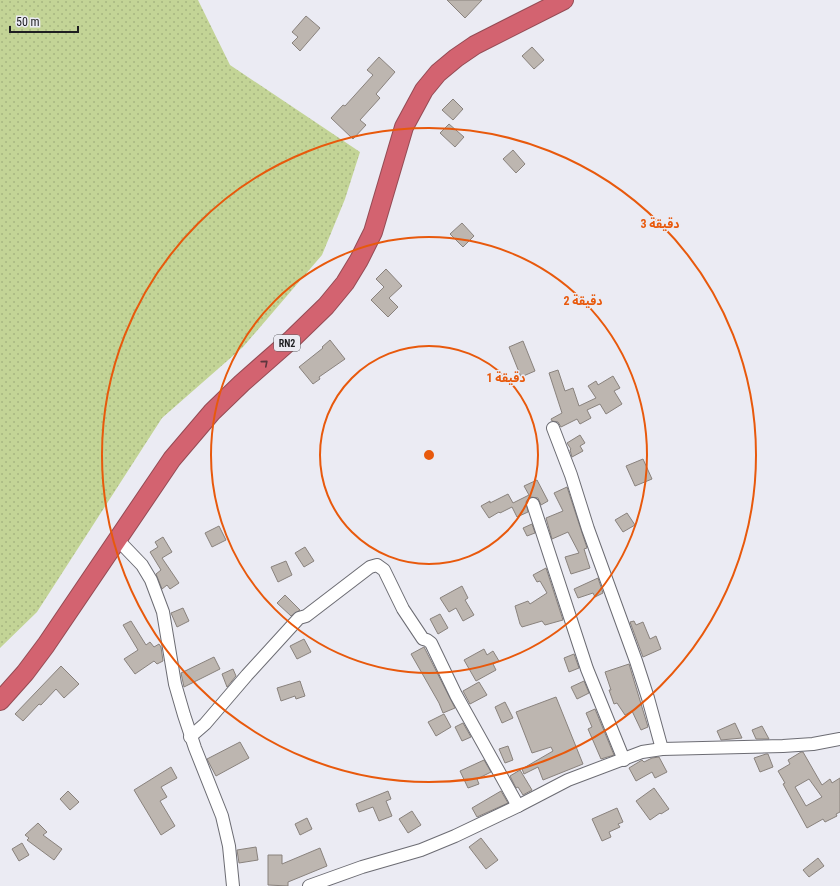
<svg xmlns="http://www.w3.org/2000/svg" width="840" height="886" font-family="'Roboto Condensed','Noto Sans Arabic',sans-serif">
	<defs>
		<pattern id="grass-dots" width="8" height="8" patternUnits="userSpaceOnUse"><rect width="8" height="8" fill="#c3d496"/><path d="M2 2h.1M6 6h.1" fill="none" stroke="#a7b681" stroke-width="1.8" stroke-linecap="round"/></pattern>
	</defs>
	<rect width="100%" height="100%" fill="#ebebf3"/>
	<path fill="url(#grass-dots)" d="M 0,0 L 198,0 L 230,65 L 360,152 L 345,199 L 322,255 L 243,347 L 162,418 L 37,612 L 0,648 Z"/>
	<g fill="#bdb6b0" stroke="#89827d" fill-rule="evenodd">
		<path d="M 447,0 L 482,0 L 465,18 Z"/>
		<path d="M 306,16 L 320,28 L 300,51 L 292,43 L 298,37 L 292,32 Z"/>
		<path d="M 532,47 L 544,60 L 534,69 L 522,56 Z"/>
		<path d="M 379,57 L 395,72 L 376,94 L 380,98 L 360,120 L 366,125 L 353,139 L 331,118 L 343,105 L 345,106 L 373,75 L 367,70 Z"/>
		<path d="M 453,99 L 463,109 L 453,120 L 442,110 Z"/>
		<path d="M 449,124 L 464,137 L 455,147 L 440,133 Z"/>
		<path d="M 513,150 L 525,164 L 516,173 L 503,159 Z"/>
		<path d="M 462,223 L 474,236 L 463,247 L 450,234 Z"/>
		<path d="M 386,269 L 402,286 L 389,298 L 398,307 L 388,317 L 371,300 L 384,287 L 376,279 Z"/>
		<path d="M 330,340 L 345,359 L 319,377 L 320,379 L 313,384 L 299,367 L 323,348 L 322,347 Z"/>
		<path d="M 523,341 L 535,371 L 521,377 L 509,347 Z"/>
		<path d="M 558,370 L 565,391 L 573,388 L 579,406 L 596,398 L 588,386 L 596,381 L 598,385 L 613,376 L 620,388 L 614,391 L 622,404 L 606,414 L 600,404 L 587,410 L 591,418 L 580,424 L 577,419 L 561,427 L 558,422 L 552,421 L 551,419 L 562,413 L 549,373 Z"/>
		<path d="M 580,435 L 585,443 L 580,446 L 583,451 L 572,457 L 570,450 L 571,449 L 567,443 Z"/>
		<path d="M 643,459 L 652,479 L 635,486 L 626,466 Z"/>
		<path d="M 537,480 L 548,501 L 541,505 L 538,498 L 531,497 L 528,499 L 526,502 L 528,512 L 517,517 L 512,507 L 500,513 L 499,512 L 489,518 L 481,506 L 490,501 L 490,503 L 508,494 L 513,503 L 529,495 L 524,486 Z"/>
		<path d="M 567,487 L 587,548 L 584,549 L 590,568 L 571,574 L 565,557 L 579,553 L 568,532 L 552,539 L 546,518 L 563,511 L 554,493 Z"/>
		<path d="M 627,513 L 635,525 L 623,532 L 615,520 Z"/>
		<path d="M 532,524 L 535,533 L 527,536 L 523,528 Z"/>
		<path d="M 219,526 L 226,540 L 212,547 L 205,533 Z"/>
		<path d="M 163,537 L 172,552 L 162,558 L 179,583 L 170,589 L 167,585 L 162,589 L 156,574 L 161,570 L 150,552 L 158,547 L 155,542 Z"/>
		<path d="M 305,547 L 314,561 L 304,567 L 295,553 Z"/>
		<path d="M 286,561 L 292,575 L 278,582 L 271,567 Z"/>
		<path d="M 546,568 L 563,620 L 545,625 L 542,621 L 522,627 L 520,624 L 515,606 L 528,601 L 530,604 L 547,593 L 540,581 L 537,582 L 533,575 Z"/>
		<path d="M 598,578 L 603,593 L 595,597 L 593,593 L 578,598 L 574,589 Z"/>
		<path d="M 462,586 L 468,598 L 465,600 L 474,615 L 463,621 L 456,608 L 449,612 L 440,598 Z"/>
		<path d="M 285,595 L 300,610 L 291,616 L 277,603 Z"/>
		<path d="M 183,608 L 189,621 L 177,627 L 171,613 Z"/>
		<path d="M 440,614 L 448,628 L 438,634 L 430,619 Z"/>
		<path d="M 131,621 L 146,645 L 150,642 L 154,647 L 159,644 L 161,647 L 163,661 L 157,664 L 154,661 L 135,674 L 124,659 L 138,650 L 123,625 Z"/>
		<path d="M 634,621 L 636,625 L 643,622 L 650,639 L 656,636 L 661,649 L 643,657 L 630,622 Z"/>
		<path d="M 304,639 L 311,652 L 297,659 L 290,646 Z"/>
		<path d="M 424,647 L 455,708 L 443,713 L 439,703 L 411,654 Z"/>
		<path d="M 484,649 L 487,655 L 493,651 L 499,661 L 493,664 L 496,670 L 476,681 L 464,660 Z"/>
		<path d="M 574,654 L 579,668 L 569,672 L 564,658 Z"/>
		<path d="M 214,657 L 220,669 L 184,687 L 181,673 Z"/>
		<path d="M 629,664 L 648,727 L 641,730 L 632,711 L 625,715 L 617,703 L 614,704 L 609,690 L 611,690 L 605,672 Z"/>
		<path d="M 61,666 L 79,684 L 64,698 L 56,689 L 41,705 L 39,704 L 23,721 L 15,714 Z"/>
		<path d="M 233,669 L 236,676 L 227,687 L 222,674 Z"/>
		<path d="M 300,681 L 305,696 L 296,699 L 295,696 L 281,701 L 277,688 Z"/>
		<path d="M 584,681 L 589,693 L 577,699 L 571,687 Z"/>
		<path d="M 479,682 L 487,695 L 470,704 L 463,691 Z"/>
		<path d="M 556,697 L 583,764 L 543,780 L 538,767 L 524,774 L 522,769 L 553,751 L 551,747 L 532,753 L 516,712 Z"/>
		<path d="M 505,702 L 513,718 L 502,723 L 495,707 Z"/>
		<path d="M 595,709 L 614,755 L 601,759 L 588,729 L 592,727 L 586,713 Z"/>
		<path d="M 444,714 L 451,727 L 436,736 L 428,722 Z"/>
		<path d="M 463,723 L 471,737 L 462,741 L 455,727 Z"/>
		<path d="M 735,723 L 742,738 L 721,740 L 717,731 Z"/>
		<path d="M 762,726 L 769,739 L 756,739 L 752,730 Z"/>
		<path d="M 240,742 L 249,758 L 216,776 L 207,759 Z"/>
		<path d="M 508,746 L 513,760 L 505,763 L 499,749 Z"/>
		<path d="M 801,752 L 803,752 L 822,785 L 830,779 L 832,783 L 840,778 L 840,812 L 836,814 L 837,816 L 825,822 L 823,819 L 807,828 L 783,784 L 785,783 L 778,771 L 790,764 L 788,760 ZM 809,779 L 822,797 L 806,806 L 795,787 Z"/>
		<path d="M 766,754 L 768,754 L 773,767 L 760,772 L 754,758 Z"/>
		<path d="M 659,757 L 667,772 L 655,778 L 652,772 L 636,781 L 629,768 L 642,760 L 644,762 L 652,758 Z"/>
		<path d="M 484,760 L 491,772 L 477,779 L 479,784 L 468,788 L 460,771 Z"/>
		<path d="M 171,767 L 177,778 L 161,787 L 167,797 L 160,801 L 175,826 L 161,835 L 134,790 Z"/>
		<path d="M 520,770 L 532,790 L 523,795 L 518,787 L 516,788 L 510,776 Z"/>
		<path d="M 654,788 L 669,809 L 661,814 L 660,813 L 650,820 L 636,801 Z"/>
		<path d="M 68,791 L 79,802 L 70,810 L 60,799 Z"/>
		<path d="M 388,791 L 391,799 L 386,801 L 392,816 L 379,821 L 373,807 L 359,812 L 356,804 Z"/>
		<path d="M 501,791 L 508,803 L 477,817 L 472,808 Z"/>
		<path d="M 617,808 L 623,822 L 618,824 L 620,827 L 609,832 L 611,837 L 602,841 L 592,819 Z"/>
		<path d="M 412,811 L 421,825 L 408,833 L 399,819 Z"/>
		<path d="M 307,818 L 312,829 L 300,835 L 295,824 Z"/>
		<path d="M 38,823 L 47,832 L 43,835 L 62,849 L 54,860 L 27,840 L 29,838 L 25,835 Z"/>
		<path d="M 481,838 L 498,860 L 486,869 L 469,847 Z"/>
		<path d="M 22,843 L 29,855 L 19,861 L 12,849 Z"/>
		<path d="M 256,847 L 258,860 L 239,863 L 237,850 Z"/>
		<path d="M 320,848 L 327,866 L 288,882 L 288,886 L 268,885 L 268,855 L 282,855 L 282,864 Z"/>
		<path d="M 818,858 L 824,866 L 809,877 L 803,870 Z"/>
	</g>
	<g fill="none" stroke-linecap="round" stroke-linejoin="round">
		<g stroke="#6c6c73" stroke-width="14">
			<g id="minor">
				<path d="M 553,428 L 571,475 L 588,529 L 636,661 L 648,698 L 662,749"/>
				<path d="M 533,504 L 587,669 L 624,760"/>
				<path d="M 118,540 L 142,565 L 151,580 L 163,612 L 175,684 L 184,715 L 195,748 L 222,816 L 229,846 L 233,886"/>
				<path d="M 190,737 L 205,724 L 247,675 L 299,618 L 306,616 L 370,567 L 377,565 L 384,570 L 403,609 L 423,639 L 427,640 L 431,643 L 456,695 L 518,806"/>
				<path d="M 309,886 L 362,867 L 421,850 L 455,836 L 518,806 L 568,780 L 642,752 L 662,749 L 783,746 L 813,744 L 840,739"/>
			</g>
		</g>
		<g stroke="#944b54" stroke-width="20">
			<path id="highway" d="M 0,701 L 25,673 L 46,645 L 172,459 L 212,412 L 242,383 L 292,339 L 326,306 L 345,283 L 359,260 L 373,232 L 404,127 L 424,90 L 438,73 L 456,58 L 475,45 L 564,0"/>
		</g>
		<use href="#minor" stroke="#fff" stroke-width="12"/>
		<use href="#highway" stroke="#d36370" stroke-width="18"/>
	</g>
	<defs><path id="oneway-chevron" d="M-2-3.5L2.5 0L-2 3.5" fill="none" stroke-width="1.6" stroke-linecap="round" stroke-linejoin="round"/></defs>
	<use stroke="#5d363d" href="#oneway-chevron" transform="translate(265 363) rotate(-41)"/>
	<g fill="none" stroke="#e8590c" stroke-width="2">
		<circle cx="429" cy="455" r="109"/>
		<circle cx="429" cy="455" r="218"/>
		<circle cx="429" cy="455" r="327"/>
	</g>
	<g text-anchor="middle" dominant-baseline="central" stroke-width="3" stroke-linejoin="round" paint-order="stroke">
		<rect fill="#ebebf3" stroke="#5c5c60" stroke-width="1" x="274" y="335" width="26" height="16" rx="3"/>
		<g font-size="10" font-weight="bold" fill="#1e1e21">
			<text x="287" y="343">RN2</text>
		</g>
	</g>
	<circle cx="429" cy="455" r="6" fill="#e8590c" stroke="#ebebf3" stroke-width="2"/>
	<g font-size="12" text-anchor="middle" font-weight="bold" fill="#e8590c" stroke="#ebebf3" stroke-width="3" stroke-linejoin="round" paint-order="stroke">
		<text x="660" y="228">3 دقيقة</text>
		<text x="583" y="305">2 دقيقة</text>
		<text x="506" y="382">1 دقيقة</text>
	</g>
	<path d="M10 26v6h68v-6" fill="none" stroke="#1e1e21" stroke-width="2"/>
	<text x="16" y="26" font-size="12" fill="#1e1e21" stroke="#ebebf3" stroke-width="3" paint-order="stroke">50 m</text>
</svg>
